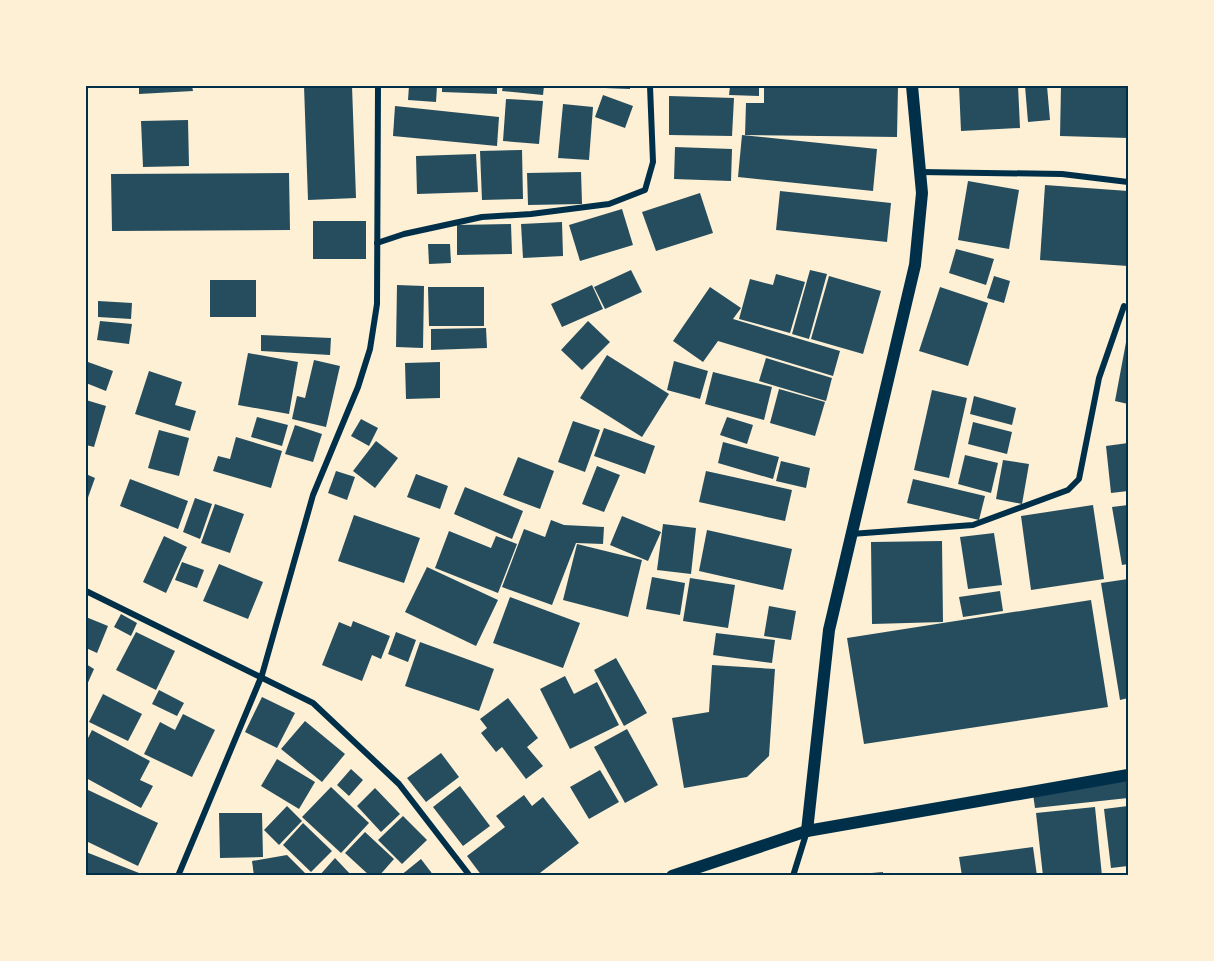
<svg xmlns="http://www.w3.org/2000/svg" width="1214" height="961" font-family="Helvetica,sans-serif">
	<rect width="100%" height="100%" fill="#fdf0d5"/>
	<g fill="#264d5e">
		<path d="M 139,86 L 192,86 L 193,91 L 139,94 Z"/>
		<path d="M 304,86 L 352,86 L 356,198 L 308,200 Z"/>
		<path d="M 409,86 L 437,86 L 436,102 L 408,100 Z"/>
		<path d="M 442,86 L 497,86 L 497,94 L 442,92 Z"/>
		<path d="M 503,86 L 544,86 L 543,95 L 502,91 Z"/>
		<path d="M 580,86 L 630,86 L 630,89 L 580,87 Z"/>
		<path d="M 730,86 L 759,86 L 759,96 L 729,95 Z"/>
		<path d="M 764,86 L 898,86 L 897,137 L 745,135 L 746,103 L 764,103 Z"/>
		<path d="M 959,86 L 1018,86 L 1020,128 L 961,131 Z"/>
		<path d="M 1025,86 L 1047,86 L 1050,120 L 1028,122 Z"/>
		<path d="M 1061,86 L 1128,86 L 1128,138 L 1060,136 Z"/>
		<path d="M 603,95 L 633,106 L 625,128 L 595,117 Z"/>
		<path d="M 669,96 L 734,98 L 732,136 L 669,135 Z"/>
		<path d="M 506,99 L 543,101 L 539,144 L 503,141 Z"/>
		<path d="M 563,104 L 593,107 L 589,160 L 558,158 Z"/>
		<path d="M 395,106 L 499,117 L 497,146 L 393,136 Z"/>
		<path d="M 188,120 L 189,166 L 143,167 L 141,121 Z"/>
		<path d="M 742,135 L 877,149 L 873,191 L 738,177 Z"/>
		<path d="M 675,147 L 732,149 L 731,181 L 674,179 Z"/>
		<path d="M 522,150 L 523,199 L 482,200 L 480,151 Z"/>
		<path d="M 476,154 L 478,192 L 417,194 L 416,156 Z"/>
		<path d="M 581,172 L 582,204 L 528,205 L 527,173 Z"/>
		<path d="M 289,173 L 290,230 L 112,231 L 111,174 Z"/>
		<path d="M 968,181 L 1019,190 L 1009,249 L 958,240 Z"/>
		<path d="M 1045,185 L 1128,191 L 1128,266 L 1040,260 Z"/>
		<path d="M 780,191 L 891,203 L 887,242 L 776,230 Z"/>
		<path d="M 700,193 L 713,233 L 656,251 L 642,212 Z"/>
		<path d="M 622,209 L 633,245 L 580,261 L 569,225 Z"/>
		<rect x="313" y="221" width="53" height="38"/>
		<path d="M 562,222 L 563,256 L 523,258 L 521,224 Z"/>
		<path d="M 511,224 L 512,254 L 457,255 L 457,225 Z"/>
		<path d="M 428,244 L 450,244 L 451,263 L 429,264 Z"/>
		<path d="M 956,249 L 994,259 L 986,285 L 949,273 Z"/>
		<path d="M 631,270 L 642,292 L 605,309 L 594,287 Z"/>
		<path d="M 810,270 L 827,274 L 809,339 L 792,334 Z"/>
		<path d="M 776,274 L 805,282 L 790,333 L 739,319 L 750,279 L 773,285 Z"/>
		<path d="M 829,276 L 881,291 L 863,354 L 811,339 Z"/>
		<path d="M 994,276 L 1010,281 L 1004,303 L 987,298 Z"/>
		<rect x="210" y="280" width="46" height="37"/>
		<path d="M 397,285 L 424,286 L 423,348 L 396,347 Z"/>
		<path d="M 592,285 L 603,309 L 562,327 L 551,304 Z"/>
		<path d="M 428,287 L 484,287 L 484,326 L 429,326 Z"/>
		<path d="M 710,287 L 741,308 L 733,319 L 840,351 L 833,376 L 718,341 L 703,362 L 673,341 Z"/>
		<path d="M 940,287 L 988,303 L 968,366 L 919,351 Z"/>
		<path d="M 98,301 L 132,303 L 131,319 L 98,317 Z"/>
		<path d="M 100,321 L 132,324 L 129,344 L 97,340 Z"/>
		<path d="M 588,321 L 610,342 L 582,370 L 561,350 Z"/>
		<path d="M 486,328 L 487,348 L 431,350 L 431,329 Z"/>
		<path d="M 261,335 L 331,338 L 330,355 L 261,351 Z"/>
		<path d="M 1127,337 L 1128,338 L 1128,404 L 1115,401 Z"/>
		<path d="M 248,353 L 298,362 L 289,414 L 238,405 Z"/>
		<path d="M 607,355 L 669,394 L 642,437 L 580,398 Z"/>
		<path d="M 766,358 L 832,378 L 826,401 L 759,381 Z"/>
		<path d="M 314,360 L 340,366 L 326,427 L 292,419 L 297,396 L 305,398 Z"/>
		<path d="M 674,361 L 708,371 L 700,399 L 667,390 Z"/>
		<path d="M 88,362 L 113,371 L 106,391 L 86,383 Z"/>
		<path d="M 440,362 L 440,398 L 406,399 L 405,363 Z"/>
		<path d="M 149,371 L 182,382 L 175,405 L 196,411 L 190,431 L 135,414 Z"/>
		<path d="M 713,372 L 772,387 L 764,420 L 705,404 Z"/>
		<path d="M 779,389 L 825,402 L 815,436 L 770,423 Z"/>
		<path d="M 932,390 L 967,398 L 949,478 L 914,470 Z"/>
		<path d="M 974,396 L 1016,408 L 1012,425 L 970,414 Z"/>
		<path d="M 86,400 L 106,406 L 94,447 L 86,445 Z"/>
		<path d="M 257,417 L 288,425 L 282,446 L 251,437 Z"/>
		<path d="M 727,417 L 753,425 L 747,444 L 720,435 Z"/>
		<path d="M 361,419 L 378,428 L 369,446 L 351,436 Z"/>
		<path d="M 573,421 L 600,430 L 585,472 L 558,462 Z"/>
		<path d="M 973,422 L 1012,432 L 1007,454 L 968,444 Z"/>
		<path d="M 295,425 L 322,434 L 313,462 L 285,454 Z"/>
		<path d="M 604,428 L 655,446 L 645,474 L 594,456 Z"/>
		<path d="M 159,430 L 189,438 L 179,476 L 148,468 Z"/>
		<path d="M 236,437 L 282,451 L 271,488 L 213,471 L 218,456 L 230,459 Z"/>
		<path d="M 376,441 L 398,458 L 375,488 L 353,471 Z"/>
		<path d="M 723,442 L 779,457 L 773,479 L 718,463 Z"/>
		<path d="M 1128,443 L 1128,491 L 1111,493 L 1106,446 Z"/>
		<path d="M 965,455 L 998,463 L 991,493 L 958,484 Z"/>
		<path d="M 518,457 L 554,471 L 540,509 L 503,495 Z"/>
		<path d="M 1003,460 L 1029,464 L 1022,504 L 996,499 Z"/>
		<path d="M 781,461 L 810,468 L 806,488 L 776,481 Z"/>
		<path d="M 597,466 L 620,475 L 604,512 L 582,504 Z"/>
		<path d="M 336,471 L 355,477 L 347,500 L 328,493 Z"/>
		<path d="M 706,471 L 792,490 L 785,521 L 699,502 Z"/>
		<path d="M 86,474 L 95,478 L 86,503 Z"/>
		<path d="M 416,474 L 448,486 L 440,509 L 407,497 Z"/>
		<path d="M 130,479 L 188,501 L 178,529 L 120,506 Z"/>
		<path d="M 913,479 L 985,496 L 979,520 L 907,503 Z"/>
		<path d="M 465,487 L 523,511 L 512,539 L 454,514 Z"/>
		<path d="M 195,498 L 212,504 L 200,539 L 183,532 Z"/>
		<path d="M 215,504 L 244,514 L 230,553 L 201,543 Z"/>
		<path d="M 1093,505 L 1104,579 L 1031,590 L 1021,516 Z"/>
		<path d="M 1128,505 L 1128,564 L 1122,565 L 1112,507 Z"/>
		<path d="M 354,515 L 420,538 L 404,583 L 338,561 Z"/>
		<path d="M 622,516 L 661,532 L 648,561 L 610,545 Z"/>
		<path d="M 551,520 L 564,525 L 604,527 L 603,544 L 576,543 L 552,605 L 502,587 L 524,529 L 545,537 Z"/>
		<path d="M 663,524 L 696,528 L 691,574 L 657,570 Z"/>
		<path d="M 707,530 L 792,549 L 783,590 L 699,571 Z"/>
		<path d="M 449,531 L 491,548 L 496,536 L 517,544 L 498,593 L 435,568 Z"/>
		<path d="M 994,533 L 1002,585 L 968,589 L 960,537 Z"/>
		<path d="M 164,536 L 187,547 L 166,593 L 143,582 Z"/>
		<path d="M 942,541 L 943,622 L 872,624 L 871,542 Z"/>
		<path d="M 577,544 L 642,560 L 628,617 L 563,600 Z"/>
		<path d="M 182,562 L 204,570 L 197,588 L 175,580 Z"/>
		<path d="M 219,564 L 263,582 L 248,619 L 203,601 Z"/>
		<path d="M 427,567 L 498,600 L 476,646 L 405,612 Z"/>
		<path d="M 652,577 L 685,583 L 680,615 L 646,609 Z"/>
		<path d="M 690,578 L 735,585 L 728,628 L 683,621 Z"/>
		<path d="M 1128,579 L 1128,698 L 1120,700 L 1101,583 Z"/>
		<path d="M 1000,591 L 1003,611 L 963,617 L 959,597 Z"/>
		<path d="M 510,597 L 580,623 L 563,668 L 493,643 Z"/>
		<path d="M 1091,600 L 1108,707 L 864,744 L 847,638 Z"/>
		<path d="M 769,606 L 796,611 L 791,640 L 764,636 Z"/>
		<path d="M 121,614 L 137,623 L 131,636 L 114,627 Z"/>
		<path d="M 86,617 L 108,626 L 97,653 L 86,648 Z"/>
		<path d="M 353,621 L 390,636 L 381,659 L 372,655 L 362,681 L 322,665 L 339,622 L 351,627 Z"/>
		<path d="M 136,632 L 175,651 L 156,690 L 116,670 Z"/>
		<path d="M 396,632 L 416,640 L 408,662 L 388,654 Z"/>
		<path d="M 716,633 L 775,640 L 772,663 L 713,655 Z"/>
		<path d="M 420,642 L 494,669 L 479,711 L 405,686 Z"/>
		<path d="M 616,658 L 647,713 L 624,726 L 594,670 Z"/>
		<path d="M 86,664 L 94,669 L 86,687 Z"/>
		<path d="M 712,665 L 775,669 L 769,756 L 747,777 L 684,788 L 672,718 L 709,712 Z"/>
		<path d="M 565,676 L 574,694 L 597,682 L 619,725 L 570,749 L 540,689 Z"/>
		<path d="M 159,690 L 184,703 L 177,716 L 152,704 Z"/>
		<path d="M 103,694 L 142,714 L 128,741 L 89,722 Z"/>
		<path d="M 262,697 L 295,713 L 277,748 L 245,732 Z"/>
		<path d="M 508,698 L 538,738 L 527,747 L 543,766 L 526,779 L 502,747 L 496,752 L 481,733 L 487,728 L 480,719 Z"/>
		<path d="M 183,714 L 215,730 L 192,777 L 144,754 L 160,722 L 175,730 Z"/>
		<path d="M 305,721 L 345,754 L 322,782 L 281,749 Z"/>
		<path d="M 627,729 L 658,785 L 625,803 L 594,747 Z"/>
		<path d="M 92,730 L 150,761 L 140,780 L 153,786 L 141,808 L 86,778 L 86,742 Z"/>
		<path d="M 441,753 L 459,777 L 426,802 L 407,778 Z"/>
		<path d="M 277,759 L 315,782 L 299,809 L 261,786 Z"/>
		<path d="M 351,769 L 363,780 L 349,796 L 337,785 Z"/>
		<path d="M 600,770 L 619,802 L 589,819 L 570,787 Z"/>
		<path d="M 1128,780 L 1128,798 L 1035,808 L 1033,794 Z"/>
		<path d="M 460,786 L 490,826 L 463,846 L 433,807 Z"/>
		<path d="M 331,787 L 369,823 L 341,853 L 302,817 Z"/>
		<path d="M 375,788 L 400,814 L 381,832 L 357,806 Z"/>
		<path d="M 86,789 L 158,823 L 138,866 L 86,841 Z"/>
		<path d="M 524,795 L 532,806 L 543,797 L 579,843 L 536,876 L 482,876 L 467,856 L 505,827 L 496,816 Z"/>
		<path d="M 287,806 L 302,821 L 279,845 L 264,830 Z"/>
		<path d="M 1128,806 L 1128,866 L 1111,868 L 1104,809 Z"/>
		<path d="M 1095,807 L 1102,876 L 1043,876 L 1036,813 Z"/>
		<path d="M 219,813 L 262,813 L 263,857 L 220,858 Z"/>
		<path d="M 403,816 L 427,840 L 402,864 L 378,840 Z"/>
		<path d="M 303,823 L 332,851 L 311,872 L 283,845 Z"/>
		<path d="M 365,832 L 394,859 L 379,876 L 370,876 L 345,853 Z"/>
		<path d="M 1033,847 L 1037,876 L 962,876 L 959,857 Z"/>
		<path d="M 86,852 L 139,873 L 138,876 L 86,876 Z"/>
		<path d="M 287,855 L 308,876 L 254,876 L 252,861 Z"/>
		<path d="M 335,858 L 352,876 L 319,876 Z"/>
		<path d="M 421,859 L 434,876 L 400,876 Z"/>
		<path d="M 883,872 L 883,876 L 860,876 L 860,874 Z"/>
	</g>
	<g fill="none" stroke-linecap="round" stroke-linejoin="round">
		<g stroke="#003049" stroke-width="6">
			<path d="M 920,172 L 1062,174 L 1128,182"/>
			<path d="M 377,243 L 404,234 L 482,217 L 531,214 L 609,204 L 645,190 L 653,162 L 650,86"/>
			<path d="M 851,534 L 973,525 L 1068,490 L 1079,479 L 1099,378 L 1124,306"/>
			<path d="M 86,591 L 313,703 L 399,784 L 470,876"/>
			<path d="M 178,876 L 262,675 L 313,495 L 358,387 L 370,349 L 377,304 L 378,86"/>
			<path d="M 793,876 L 807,831"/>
		</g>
		<g stroke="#003049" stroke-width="12">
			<path d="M 807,831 L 829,630 L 915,265 L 922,193 L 912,86"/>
			<path d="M 672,876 L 807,831 L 1128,775"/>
		</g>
	</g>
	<rect width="1214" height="961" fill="none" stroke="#fdf0d5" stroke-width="174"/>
	<rect x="87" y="87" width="1040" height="787" fill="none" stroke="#003049" stroke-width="2"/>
</svg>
